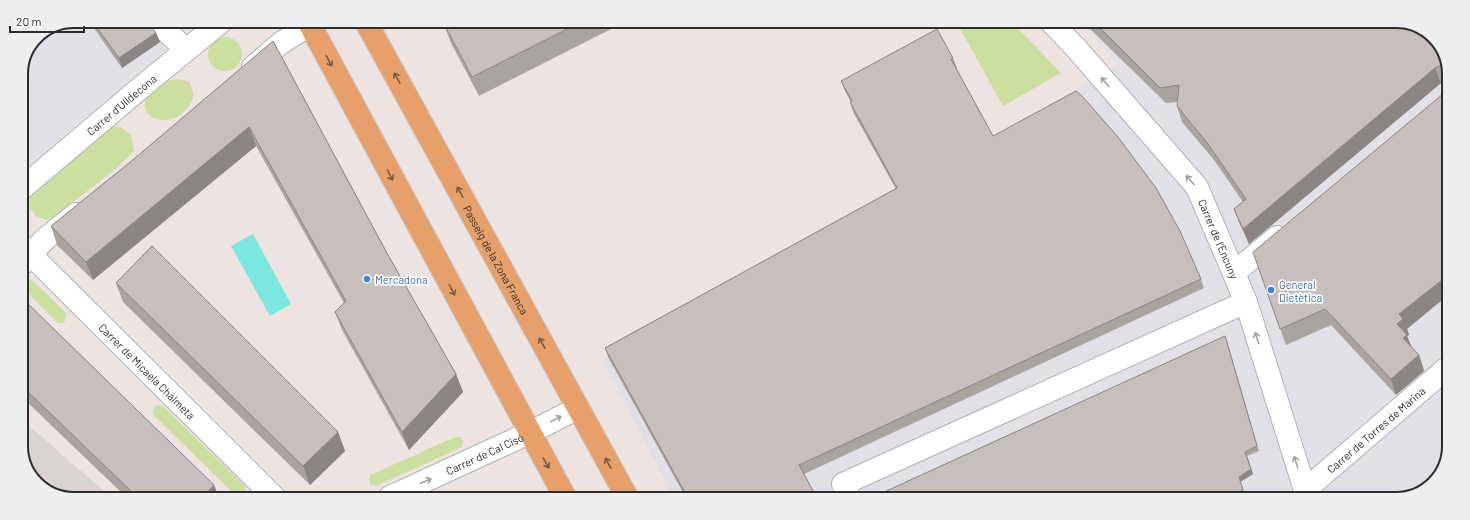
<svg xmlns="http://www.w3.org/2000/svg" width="1470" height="520" font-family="Barlow,sans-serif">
	<rect width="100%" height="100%" fill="#ede3e0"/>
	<g fill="#e0e0e6">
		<path d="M 74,21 L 200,21 L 21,171 L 21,71 L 37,36 Z"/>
		<path d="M 1081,23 L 1413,24 L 1438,42 L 1449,71 L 1446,463 L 1428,488 L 1396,499 L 674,498 L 603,361 L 1118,65 Z"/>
	</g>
	<g fill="#cbdfa1">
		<path d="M 957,23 L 1013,23 L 1061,73 L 1003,106 Z"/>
		<circle cx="225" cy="54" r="17"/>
		<path d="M 177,79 L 189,82 C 194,91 195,99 188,107 C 165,137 126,110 155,88 C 163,82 167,80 177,79 Z"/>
		<path d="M 109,125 L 122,128 L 131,135 L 134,151 L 117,168 L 55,216 L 47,220 L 36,216 L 28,205 L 29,190 Z"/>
		<path d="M 28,279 L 32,280 L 67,314 L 64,323 L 58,323 L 23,288 L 24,281 Z"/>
		<path d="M 159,405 L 163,406 L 246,487 L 246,493 L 237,497 L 153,414 L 154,407 Z"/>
		<path d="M 455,437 L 460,437 L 463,441 L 462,447 L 376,486 L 371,485 L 369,480 L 370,475 Z"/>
	</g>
	<path fill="#dad5d3" d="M 21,419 L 110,496 L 57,496 L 32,478 L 21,449 Z"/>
	<path fill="#7ce7df" d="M 253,234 L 291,304 L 270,316 L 231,246 Z"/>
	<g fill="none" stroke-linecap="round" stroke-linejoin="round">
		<g stroke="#adb3b8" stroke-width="24">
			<g id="minor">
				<path d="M 156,21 L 186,50"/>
				<path id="s1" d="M 1052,23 L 1075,47 L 1197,187 L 1246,302 L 1305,490 L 1302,499"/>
				<path d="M 253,67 L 281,43 L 316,21"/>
				<path id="s2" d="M 21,189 L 145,84 L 222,21"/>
				<path id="s3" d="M 22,246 L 274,497"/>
				<path d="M 21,265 L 45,239 L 76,214"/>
				<path d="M 1234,273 L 1277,237"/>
				<path id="s4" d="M 1305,490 L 1447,368"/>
				<path id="s5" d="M 390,497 L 529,433 L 578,408"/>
				<path d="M 850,498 L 843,484 L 1246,302"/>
			</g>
		</g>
		<g stroke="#c4c4c4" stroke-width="24">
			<g id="major">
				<path d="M 308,21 L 565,497"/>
				<path id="s6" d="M 366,22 L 627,497"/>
			</g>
		</g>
		<use href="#minor" stroke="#fff" stroke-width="22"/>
		<use href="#major" stroke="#e8a06b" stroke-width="22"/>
	</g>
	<g fill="#aaa4a1">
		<path d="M 89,21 L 146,21 L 156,33 L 160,42 L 122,68 Z"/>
		<path d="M 449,22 L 625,22 L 479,96 L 451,43 L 444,24 Z"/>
		<path d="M 1086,23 L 1413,24 L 1438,42 L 1449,71 L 1449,81 L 1446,81 L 1441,83 L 1249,244 L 1240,225 L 1234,209 L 1243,202 L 1214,160 L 1182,122 L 1177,106 L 1177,102 L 1166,103 L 1086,25 Z"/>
		<path d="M 273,41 L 388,255 L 456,374 L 463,392 L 409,450 L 342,330 L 335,312 L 344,303 L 256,146 L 93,280 L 57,245 L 51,226 L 134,159 Z"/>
		<path d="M 953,58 L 957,68 L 956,68 L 993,136 L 1201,279 L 1204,288 L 804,474 L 817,498 L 686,498 L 608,357 L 605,348 L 896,189 L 853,112 L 850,102 L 851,102 L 845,91 L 841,81 Z"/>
		<path d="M 1253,252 L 1407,329 L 1409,335 L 1407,336 L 1412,348 L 1419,355 L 1424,371 L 1396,395 L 1331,325 L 1286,345 Z"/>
		<path d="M 116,283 L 338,432 L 345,451 L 310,485 L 123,302 Z"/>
		<path d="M 21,297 L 219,497 L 125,496 L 26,401 L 21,407 Z"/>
		<path d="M 1227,341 L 1259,451 L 1247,456 L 1253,474 L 1240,482 L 1245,495 L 1236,499 L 884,498 L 882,493 Z"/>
	</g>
	<g fill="#8b8683">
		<path d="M 156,33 L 160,42 L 122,68 L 119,58 Z"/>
		<path d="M 1435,68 L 1441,83 L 1249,244 L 1243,229 Z"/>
		<path d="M 249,127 L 256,146 L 93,280 L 86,262 Z"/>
		<path d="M 1448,258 L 1448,275 L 1443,262 Z"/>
		<path d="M 1447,276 L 1447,296 L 1407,329 L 1409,335 L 1407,336 L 1413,351 L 1409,354 L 1397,324 L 1399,314 Z"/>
		<path d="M 1419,355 L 1424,371 L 1396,395 L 1391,379 Z"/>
		<path d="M 456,374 L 463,392 L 409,450 L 402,432 Z"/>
		<path d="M 21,386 L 26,401 L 21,407 Z"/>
		<path d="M 338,432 L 345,451 L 310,485 L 303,466 Z"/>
		<path d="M 1247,456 L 1253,474 L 1240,482 L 1245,495 L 1239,477 Z"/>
		<path d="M 214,485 L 219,497 L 203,497 Z"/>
	</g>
	<g fill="#c6bfbb" stroke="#8b8683">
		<path d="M 92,21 L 146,21 L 156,33 L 119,58 Z"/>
		<path d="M 449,22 L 581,22 L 472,77 L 444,24 Z"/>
		<path d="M 1095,23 L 1413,24 L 1438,42 L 1447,65 L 1441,65 L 1435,68 L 1243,229 L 1234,209 L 1246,199 L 1208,144 L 1177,106 L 1179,85 L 1160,88 Z"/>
		<path d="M 937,29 L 953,58 L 951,59 L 993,136 L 1076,91 L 1082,96 L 1118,137 L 1156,188 L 1180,231 L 1201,279 L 799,465 L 817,498 L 688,498 L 605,348 L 897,188 L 850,102 L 852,101 L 841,81 Z"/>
		<path d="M 273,41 L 388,255 L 456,374 L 402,432 L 335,312 L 346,301 L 249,127 L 86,262 L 51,226 L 134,159 Z"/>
		<path d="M 1449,89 L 1448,258 L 1443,262 L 1448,268 L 1447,276 L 1399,314 L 1403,319 L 1397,324 L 1407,335 L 1403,338 L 1419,355 L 1391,379 L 1325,309 L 1280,329 L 1253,252 Z"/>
		<path d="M 152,246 L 338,432 L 303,466 L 116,283 Z"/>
		<path d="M 21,297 L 214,485 L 203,497 L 136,496 L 21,385 Z"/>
		<path d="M 1225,336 L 1257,446 L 1245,452 L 1251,469 L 1239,477 L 1243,490 L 1224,499 L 884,498 L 882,493 Z"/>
	</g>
	<defs><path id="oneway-shaft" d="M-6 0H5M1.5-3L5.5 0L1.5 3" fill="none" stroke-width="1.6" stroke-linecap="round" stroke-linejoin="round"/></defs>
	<g stroke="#785b46">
		<use href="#oneway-shaft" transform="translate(329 61) rotate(62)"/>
		<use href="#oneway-shaft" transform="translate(397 78) rotate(-119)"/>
		<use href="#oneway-shaft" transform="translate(390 175) rotate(62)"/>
		<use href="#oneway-shaft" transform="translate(460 192) rotate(-119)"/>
		<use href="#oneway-shaft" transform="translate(452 290) rotate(62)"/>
		<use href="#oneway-shaft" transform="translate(542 343) rotate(-119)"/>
		<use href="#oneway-shaft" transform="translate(546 463) rotate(61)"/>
		<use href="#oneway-shaft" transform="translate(608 463) rotate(-119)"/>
	</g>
	<g stroke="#a0a0a0">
		<use href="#oneway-shaft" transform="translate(1105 82) rotate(-131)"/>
		<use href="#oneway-shaft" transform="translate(1190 180) rotate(-131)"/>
		<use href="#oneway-shaft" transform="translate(1257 338) rotate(-107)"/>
		<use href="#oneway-shaft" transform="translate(556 419) rotate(-27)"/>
		<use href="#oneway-shaft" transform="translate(1296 462) rotate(-107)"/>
		<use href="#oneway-shaft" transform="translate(426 481) rotate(-24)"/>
	</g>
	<g fill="#3f7fe0" stroke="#fff" stroke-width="1.5">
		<circle cx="367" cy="279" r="4"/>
		<circle cx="1271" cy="290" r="4"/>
	</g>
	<g text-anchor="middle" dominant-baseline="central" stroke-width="3.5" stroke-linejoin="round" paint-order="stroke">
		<g font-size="11" fill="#2d2d2d" stroke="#fff">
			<text stroke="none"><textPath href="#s2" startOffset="131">Carrer d'Ulldecona</textPath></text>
			<text stroke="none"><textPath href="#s1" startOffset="275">Carrer de l'Encuny</textPath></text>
			<text stroke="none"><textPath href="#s6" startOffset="271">Passeig de la Zona Franca</textPath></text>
			<text stroke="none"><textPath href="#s3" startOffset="177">Carrer de Micaela Chalmeta</textPath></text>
			<text stroke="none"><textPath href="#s4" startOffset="93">Carrer de Torres de Marina</textPath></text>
			<text stroke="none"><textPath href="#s5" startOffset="104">Carrer de Cal Cisó</textPath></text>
		</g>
		<g font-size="11" fill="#366cbe" stroke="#fff" text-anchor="start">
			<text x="375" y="279">Mercadona</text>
			<text x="1279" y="284">General<tspan x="1279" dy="13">Dietètica</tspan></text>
		</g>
	</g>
	<path d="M0 0H1470V520H0ZM74 28H1396A46 46 0 0 1 1442 74V446A46 46 0 0 1 1396 492H74A46 46 0 0 1 28 446V74A46 46 0 0 1 74 28Z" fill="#eee" fill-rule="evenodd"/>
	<path fill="none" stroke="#2d2d2d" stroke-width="2" d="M74 28H1396A46 46 0 0 1 1442 74V446A46 46 0 0 1 1396 492H74A46 46 0 0 1 28 446V74A46 46 0 0 1 74 28Z"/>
	<path d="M10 26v6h74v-6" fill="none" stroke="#2d2d2d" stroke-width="2"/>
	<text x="16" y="26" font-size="12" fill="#2d2d2d" stroke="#ffffff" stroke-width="3" paint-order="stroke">20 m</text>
</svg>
